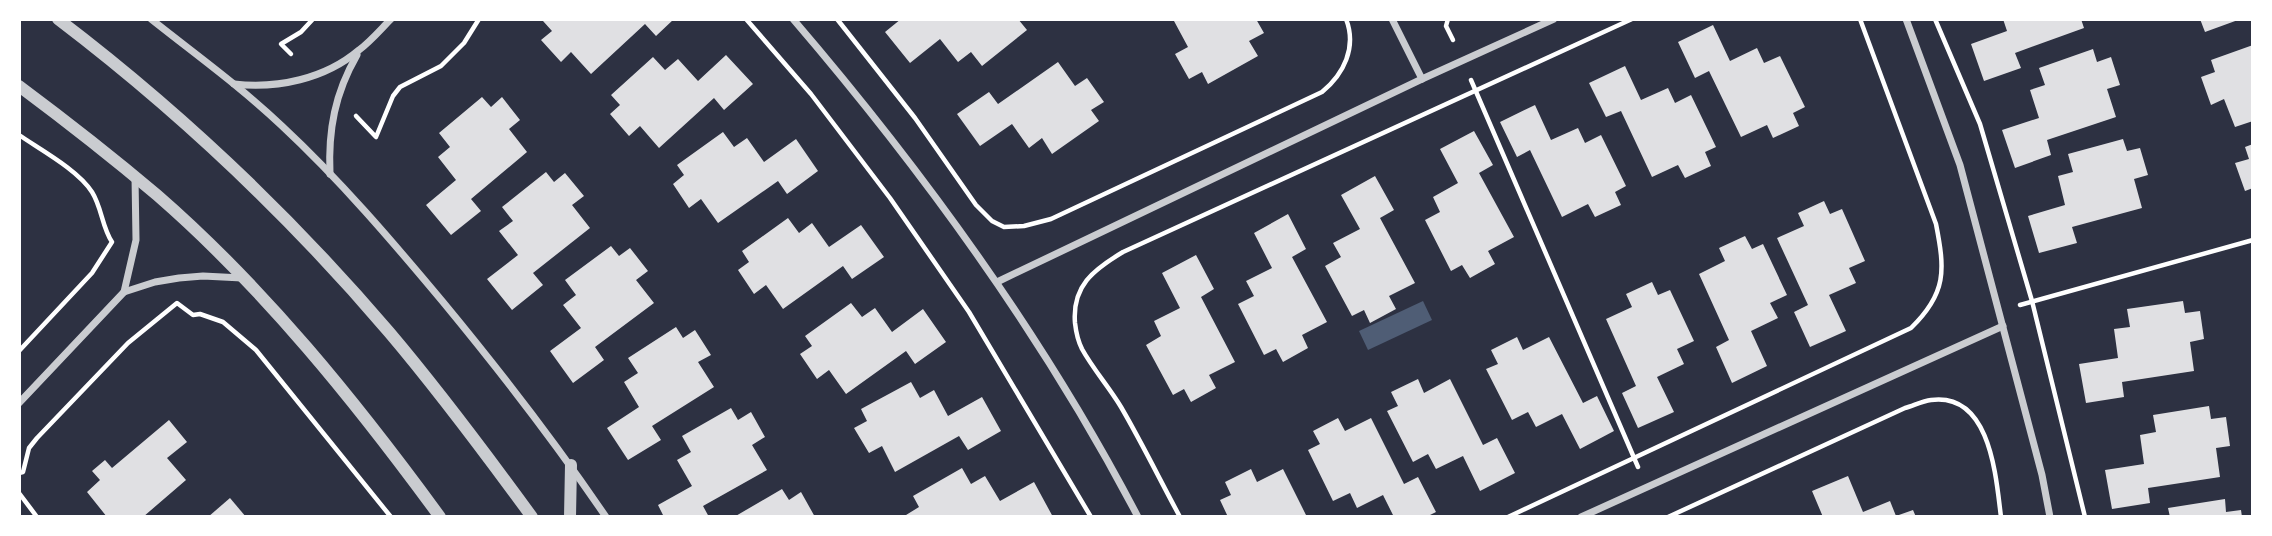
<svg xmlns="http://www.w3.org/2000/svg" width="2272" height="536" font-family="Montserrat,sans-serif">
	<rect width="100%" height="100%" fill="#2d3142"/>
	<path fill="#4f5d75" d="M 1423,301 L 1432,320 L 1368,350 L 1359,331 Z"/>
	<g fill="#e0e0e3">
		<path d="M 545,19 L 674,19 L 656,36 L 645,24 L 591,74 L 571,52 L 561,62 L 541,40 L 552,31 L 543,21 Z"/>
		<path d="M 901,19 L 1018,19 L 1027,30 L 982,66 L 971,52 L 958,62 L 940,39 L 910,63 L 885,32 Z"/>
		<path d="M 1178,19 L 1256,19 L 1264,33 L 1249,41 L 1258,56 L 1208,84 L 1202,72 L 1189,79 L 1175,54 L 1188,47 L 1174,21 Z"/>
		<path d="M 2003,19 L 2081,19 L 2084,28 L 2015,53 L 2021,68 L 1984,81 L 1971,44 L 2007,31 Z"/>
		<path d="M 2200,19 L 2238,19 L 2238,20 L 2205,32 Z"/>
		<path d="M 1713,25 L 1730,61 L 1757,48 L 1764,63 L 1780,56 L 1805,107 L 1793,113 L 1799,126 L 1773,138 L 1767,125 L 1741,137 L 1709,71 L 1695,78 L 1678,42 Z"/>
		<path d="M 2253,45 L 2253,121 L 2235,127 L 2224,99 L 2211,105 L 2201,77 L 2215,72 L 2211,60 Z"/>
		<path d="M 2093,49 L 2097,62 L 2111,57 L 2120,85 L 2107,89 L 2116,117 L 2047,140 L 2051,155 L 2015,168 L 2002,130 L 2039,118 L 2030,90 L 2045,85 L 2039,68 Z"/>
		<path d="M 726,55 L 753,84 L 724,110 L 714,98 L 659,148 L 640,126 L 629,136 L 610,114 L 620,105 L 611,95 L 653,57 L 665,70 L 678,59 L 698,81 Z"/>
		<path d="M 1058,62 L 1075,86 L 1087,78 L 1104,102 L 1091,110 L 1099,121 L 1052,154 L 1042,138 L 1029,148 L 1012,124 L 980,146 L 957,114 L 989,92 L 998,104 Z"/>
		<path d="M 1625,66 L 1641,100 L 1668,88 L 1675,103 L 1691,95 L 1716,147 L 1705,152 L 1711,166 L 1685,178 L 1678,165 L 1652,177 L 1621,111 L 1606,117 L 1589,83 Z"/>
		<path d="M 482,97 L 491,107 L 502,97 L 520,120 L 509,129 L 527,152 L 471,199 L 481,211 L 451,235 L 426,205 L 456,180 L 438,157 L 450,147 L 439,133 Z"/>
		<path d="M 1535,105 L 1551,140 L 1578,128 L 1585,143 L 1601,135 L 1626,186 L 1615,192 L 1621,205 L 1595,217 L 1588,204 L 1562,217 L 1530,150 L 1517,157 L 1500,122 Z"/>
		<path d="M 1474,131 L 1493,165 L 1479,173 L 1514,237 L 1488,251 L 1495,264 L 1470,278 L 1462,265 L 1451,271 L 1425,220 L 1440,212 L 1433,197 L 1458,183 L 1440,149 Z"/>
		<path d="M 723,132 L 734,147 L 747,138 L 764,162 L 796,139 L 818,171 L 787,194 L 778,181 L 718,223 L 701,199 L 689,208 L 673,184 L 684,175 L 677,165 Z"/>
		<path d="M 2123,139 L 2127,151 L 2140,148 L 2148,175 L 2134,179 L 2142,208 L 2072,227 L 2077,243 L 2039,253 L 2028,216 L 2065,205 L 2058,176 L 2073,172 L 2068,154 Z"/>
		<path d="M 2253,144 L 2253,188 L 2245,191 L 2235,163 L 2249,159 L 2245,147 Z"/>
		<path d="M 546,172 L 554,182 L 565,173 L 584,196 L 572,205 L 590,228 L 533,273 L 543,285 L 512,310 L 487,279 L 518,255 L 499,231 L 513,221 L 502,207 Z"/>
		<path d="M 1375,176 L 1394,210 L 1380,218 L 1415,283 L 1389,296 L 1396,309 L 1370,323 L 1364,310 L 1352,316 L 1325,266 L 1341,257 L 1333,243 L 1360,229 L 1341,195 Z"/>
		<path d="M 1824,201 L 1830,214 L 1842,209 L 1865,261 L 1849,268 L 1856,283 L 1829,295 L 1846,331 L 1810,347 L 1794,312 L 1808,305 L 1777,238 L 1804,226 L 1798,213 Z"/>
		<path d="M 1288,214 L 1306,249 L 1292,257 L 1327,322 L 1302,335 L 1308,348 L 1283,362 L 1276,349 L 1264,355 L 1238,304 L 1254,296 L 1246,281 L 1272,268 L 1254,233 Z"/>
		<path d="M 788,218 L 799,233 L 812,223 L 829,247 L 861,225 L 884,257 L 852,279 L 843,266 L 783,309 L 766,285 L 754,294 L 738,270 L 749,262 L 742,251 Z"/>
		<path d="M 1745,236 L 1752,249 L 1763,244 L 1787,295 L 1770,303 L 1778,318 L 1751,331 L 1767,366 L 1732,383 L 1716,347 L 1729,340 L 1699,274 L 1725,261 L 1719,248 Z"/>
		<path d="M 611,246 L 619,256 L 630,248 L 648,271 L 636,280 L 654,303 L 595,347 L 604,360 L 573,383 L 550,351 L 581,328 L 563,305 L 576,295 L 565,280 Z"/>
		<path d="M 1196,255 L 1214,289 L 1201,297 L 1235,362 L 1209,375 L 1216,388 L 1191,402 L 1184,389 L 1173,395 L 1146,345 L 1161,336 L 1154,321 L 1180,308 L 1162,273 Z"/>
		<path d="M 1652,282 L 1658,295 L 1670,290 L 1694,341 L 1677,349 L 1684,364 L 1657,377 L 1674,412 L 1638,428 L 1622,393 L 1636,386 L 1606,319 L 1632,307 L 1626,294 Z"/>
		<path d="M 2183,301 L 2185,313 L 2200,311 L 2204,339 L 2190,342 L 2194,371 L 2122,382 L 2124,397 L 2086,403 L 2079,364 L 2118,358 L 2114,329 L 2130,327 L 2127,309 Z"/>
		<path d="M 851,303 L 862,317 L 875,308 L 892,332 L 923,309 L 946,342 L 915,364 L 906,351 L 846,394 L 829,370 L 817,379 L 800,354 L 812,346 L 805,336 Z"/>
		<path d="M 676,327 L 683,338 L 695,330 L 711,355 L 698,362 L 714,387 L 652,426 L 661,440 L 628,460 L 607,428 L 639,407 L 624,382 L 638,373 L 628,358 Z"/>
		<path d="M 1517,337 L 1523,350 L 1549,337 L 1583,403 L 1597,396 L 1614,431 L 1580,449 L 1562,414 L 1536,427 L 1528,412 L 1512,420 L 1486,369 L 1498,364 L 1491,350 Z"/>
		<path d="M 1418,379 L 1424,393 L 1450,379 L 1483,445 L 1497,438 L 1515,473 L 1480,491 L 1463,456 L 1436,469 L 1428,454 L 1413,462 L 1387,411 L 1398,406 L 1391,392 Z"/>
		<path d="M 911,382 L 920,398 L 934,390 L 948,416 L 982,397 L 1001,431 L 968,450 L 959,436 L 895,472 L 882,446 L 869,453 L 854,428 L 867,421 L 861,409 Z"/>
		<path d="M 2209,406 L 2211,419 L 2226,417 L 2230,446 L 2216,448 L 2220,477 L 2148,488 L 2150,503 L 2112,509 L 2105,470 L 2144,464 L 2140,435 L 2156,432 L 2153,415 Z"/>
		<path d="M 731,408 L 738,420 L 751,412 L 765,437 L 752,445 L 767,470 L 703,506 L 709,517 L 664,517 L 658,505 L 692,486 L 677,460 L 691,452 L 682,436 Z"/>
		<path d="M 1338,418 L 1345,431 L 1371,418 L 1404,484 L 1418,477 L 1436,512 L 1426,517 L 1394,517 L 1383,495 L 1357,508 L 1350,493 L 1333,501 L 1308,450 L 1320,444 L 1313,431 Z"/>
		<path d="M 169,420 L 187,442 L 167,458 L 186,480 L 143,517 L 107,517 L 87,492 L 100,480 L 92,471 L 105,460 L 112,468 Z"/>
		<path d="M 962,468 L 971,484 L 985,476 L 1000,501 L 1034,482 L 1053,517 L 908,517 L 906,515 L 919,507 L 913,496 Z"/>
		<path d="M 1251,469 L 1257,482 L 1283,469 L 1307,517 L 1228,517 L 1220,500 L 1231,495 L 1225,482 Z"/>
		<path d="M 1848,476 L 1863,512 L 1890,501 L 1896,516 L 1913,510 L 1916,517 L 1823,517 L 1812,491 Z"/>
		<path d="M 782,489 L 789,500 L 801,492 L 815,517 L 734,517 Z"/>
		<path d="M 230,498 L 246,517 L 208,517 Z"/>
		<path d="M 2225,499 L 2226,512 L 2241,510 L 2242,517 L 2170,517 L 2168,508 Z"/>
	</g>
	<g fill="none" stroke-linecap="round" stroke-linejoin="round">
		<g stroke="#fff" stroke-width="4.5">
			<path d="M 746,19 L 811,94 L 890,198 L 969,312 L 1091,517"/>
			<path d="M 837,19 L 915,118 L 976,205 L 992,221 L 1004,227 L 1024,226 L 1051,219 L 1322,92 C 1344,74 1357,47 1346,19"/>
			<path d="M 1448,19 L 1446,26 L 1453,40"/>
			<path d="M 1935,19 L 1980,124 L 2032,301 L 2085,517"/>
			<path d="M 291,54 L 281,44 L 301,32 L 313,19"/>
			<path d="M 1471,80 L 1638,467"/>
			<path d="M 356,116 L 376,137 L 393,96 L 400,87 L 441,66 L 464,43 L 479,19"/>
			<path d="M 19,135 C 41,150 78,170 92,192 C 102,208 102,227 112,242 L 92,273 L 19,351"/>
			<path d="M 2020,305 L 2253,240"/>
			<path d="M 19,473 L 23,472 L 29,448 L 37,438 L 128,343 L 177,303 L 193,315 L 200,314 L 223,322 L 256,350 L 391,517"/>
			<path d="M 19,493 L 37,517"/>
			<path d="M 1180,517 C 1160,480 1142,443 1121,407 C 1109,387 1093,369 1082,349 C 1078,341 1076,332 1075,323 C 1072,286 1093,270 1123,252 L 1632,19"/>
			<path d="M 1508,517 L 1911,328 C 1947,293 1945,270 1936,224 L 1860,19"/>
			<path d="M 1668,517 L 1905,408 C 1913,406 1922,401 1931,400 C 1991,392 1996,478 2001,517"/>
		</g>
		<g stroke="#caccd0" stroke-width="7">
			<path d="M 151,19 C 195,54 241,87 282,126 C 340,180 392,241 443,302 C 500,371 555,442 606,517"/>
			<path d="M 793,19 C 925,173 1044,337 1138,517"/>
			<path d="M 1392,19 L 1422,79"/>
			<path d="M 1906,19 L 1960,165 L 2042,475 L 2050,517"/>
			<path d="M 234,84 C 277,89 325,79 359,50 C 371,41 381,29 391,19"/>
			<path d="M 330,174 C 328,130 335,93 357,55"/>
			<path d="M 997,282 L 1422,79 L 1554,19"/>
			<path d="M 124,292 L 136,240 L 135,177"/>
			<path d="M 19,403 L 124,292 L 155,282 L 179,278 L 203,276 L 242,278"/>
			<path d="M 1581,517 L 2003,326"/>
		</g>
		<g stroke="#caccd0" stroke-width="12">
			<path d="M 58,19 C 179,111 290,216 389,332 C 439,391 486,454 532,517"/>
			<path d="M 19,86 C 66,121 112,157 157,195 C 264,288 356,402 440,517"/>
			<path d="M 570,517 L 571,465"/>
		</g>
	</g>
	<rect width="2272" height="536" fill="none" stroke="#ffffff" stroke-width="42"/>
</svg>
